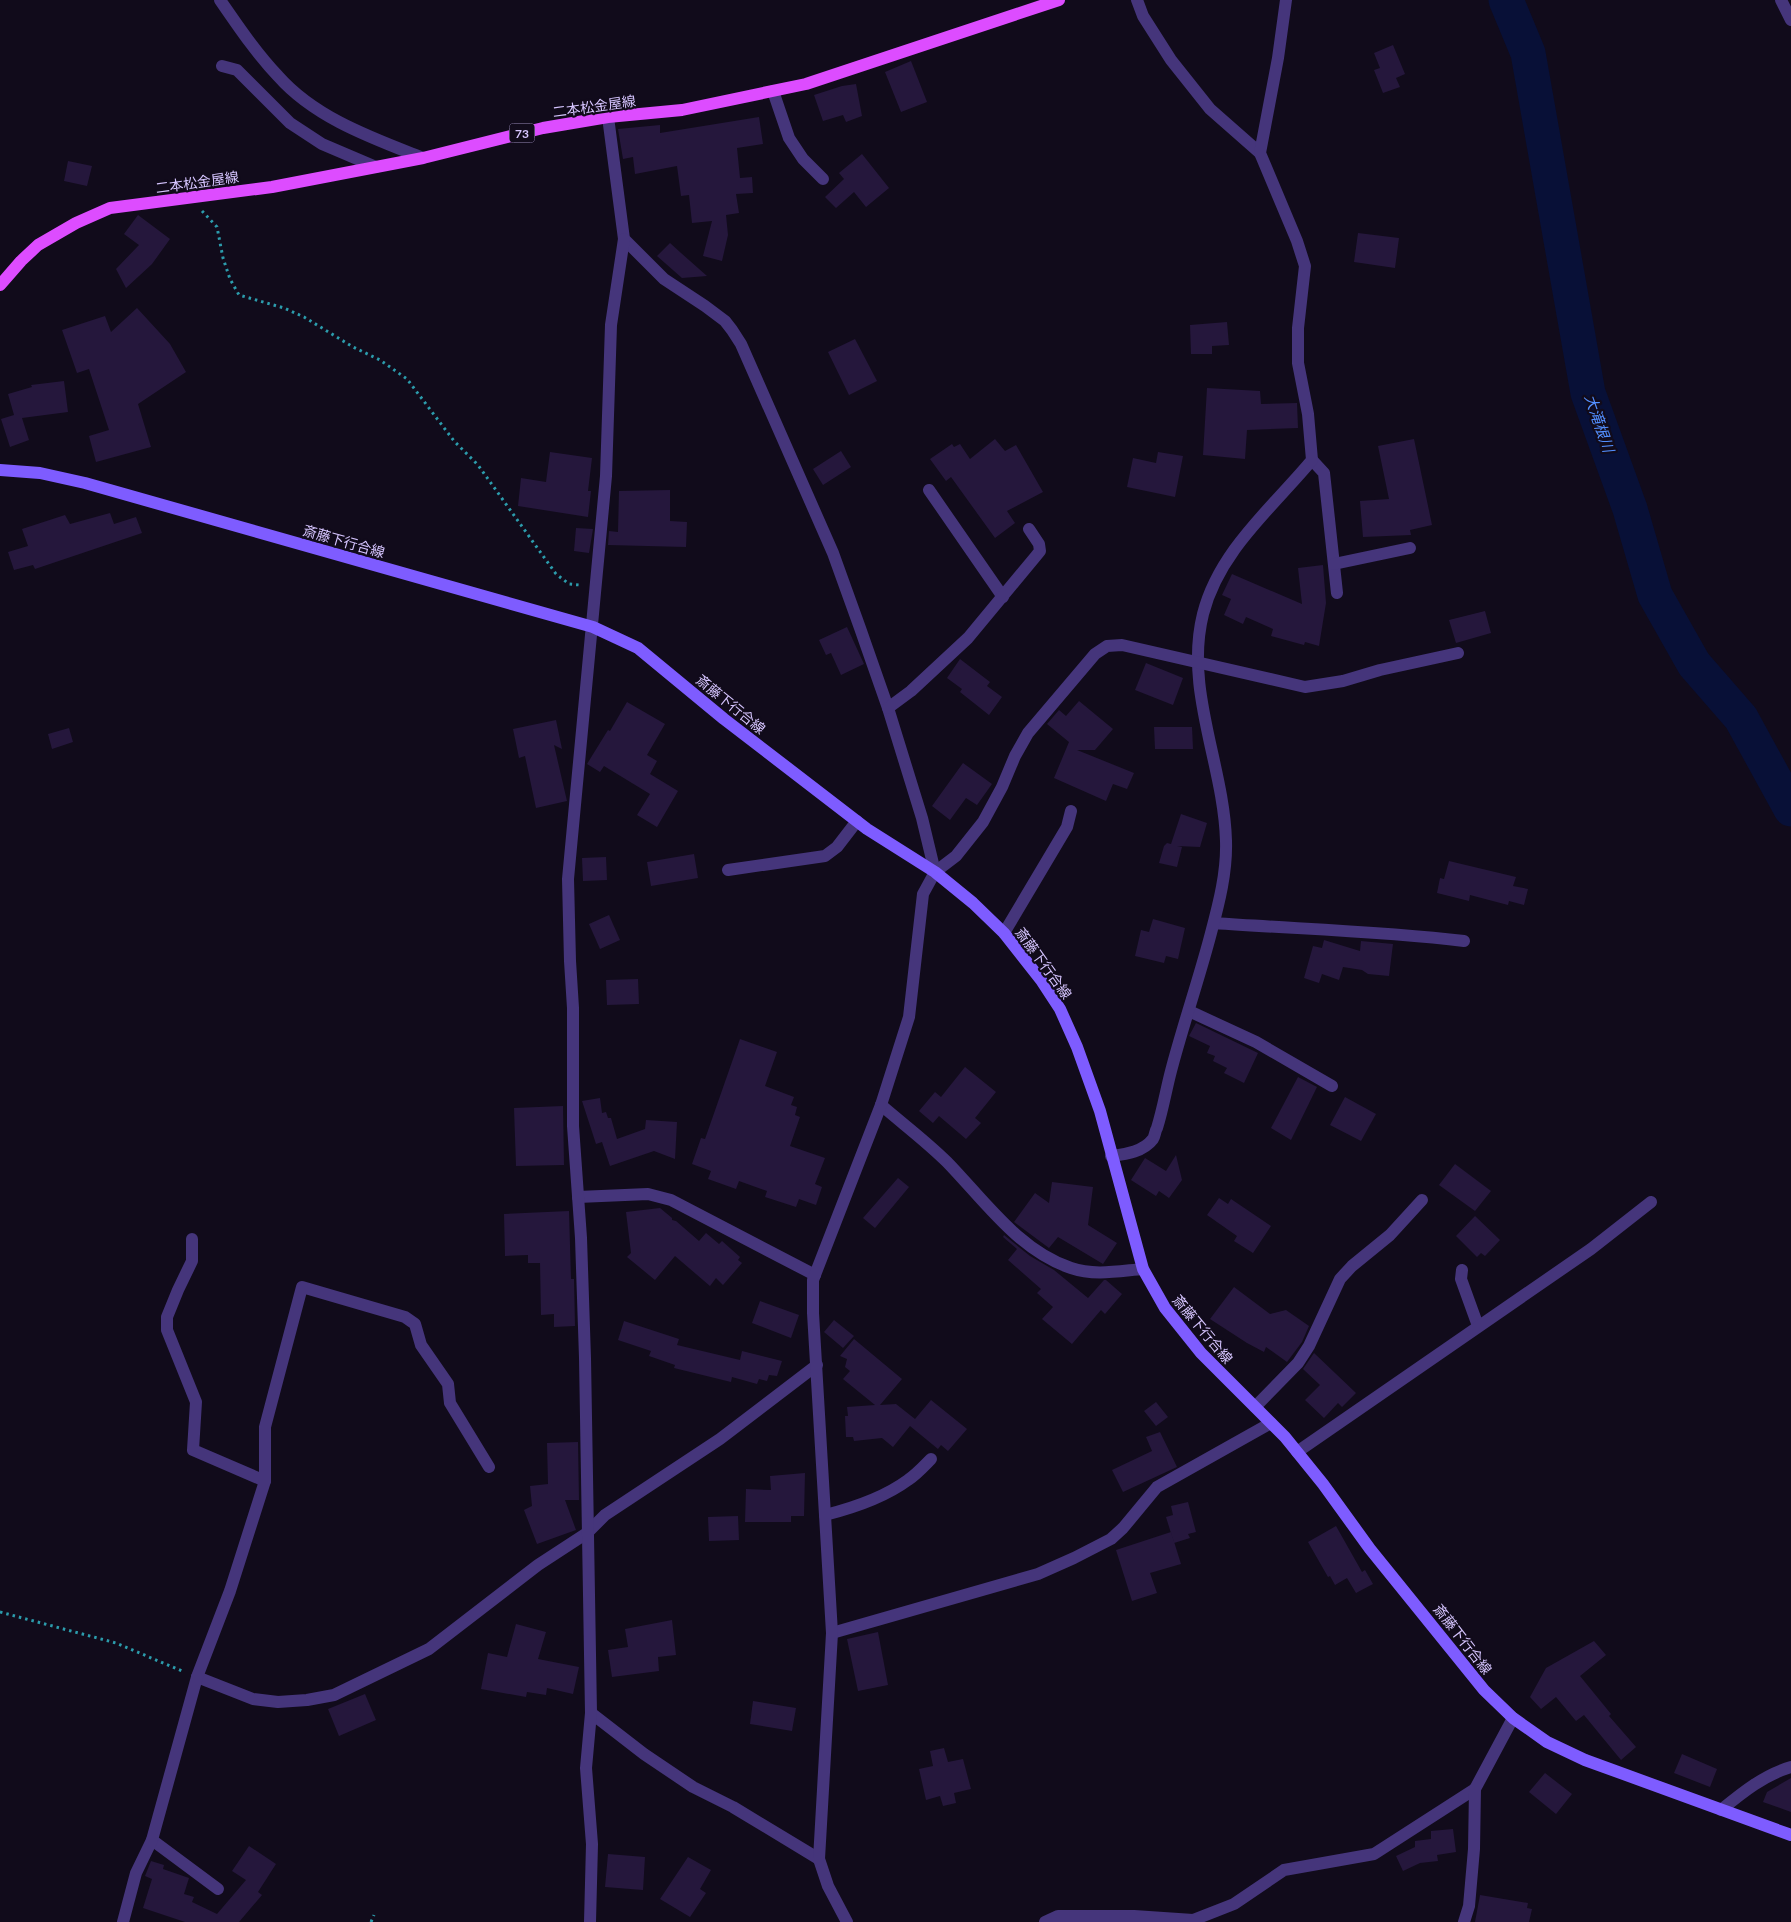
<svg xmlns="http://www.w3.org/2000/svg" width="1791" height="1922" font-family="Lato,'Noto Sans JP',sans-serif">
	<rect width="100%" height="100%" fill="#110b1b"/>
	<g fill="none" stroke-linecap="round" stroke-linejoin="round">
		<path stroke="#081037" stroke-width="35" d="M 1506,0 L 1528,53 L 1588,393 L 1630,509 L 1655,595 L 1694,664 L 1741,718 L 1791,809"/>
	</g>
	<g fill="#25173c">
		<path d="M 1393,45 L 1405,74 L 1396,78 L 1400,87 L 1383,93 L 1374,70 L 1380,68 L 1374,53 Z"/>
		<path d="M 911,61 L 927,102 L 901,112 L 885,72 Z"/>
		<path d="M 856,84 L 862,116 L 846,122 L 843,115 L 823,121 L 814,95 L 842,86 Z"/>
		<path d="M 759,117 L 763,144 L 737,148 L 740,178 L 752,177 L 753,193 L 736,194 L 739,213 L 726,215 L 728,235 L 722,261 L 703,256 L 712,221 L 692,223 L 689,195 L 681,196 L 677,166 L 635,174 L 633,157 L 623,159 L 618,129 L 660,125 L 660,133 Z"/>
		<path d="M 862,154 L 889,188 L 866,207 L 854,192 L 836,208 L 825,197 L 844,179 L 839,173 Z"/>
		<path d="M 68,161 L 92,166 L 87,186 L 64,181 Z"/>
		<path d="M 138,215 L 170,239 L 152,264 L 126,288 L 116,269 L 139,245 L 124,234 Z"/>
		<path d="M 1358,233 L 1399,238 L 1395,268 L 1354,262 Z"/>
		<path d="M 670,243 L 681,253 L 707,276 L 682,278 L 657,256 Z"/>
		<path d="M 137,308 L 170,344 L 186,372 L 138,404 L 151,447 L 96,462 L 89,436 L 109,430 L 89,369 L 77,373 L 62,330 L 105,316 L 111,332 Z"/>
		<path d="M 1227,322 L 1229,345 L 1212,346 L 1212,354 L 1191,354 L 1190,325 Z"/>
		<path d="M 855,339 L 877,381 L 849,395 L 828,352 Z"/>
		<path d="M 64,381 L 68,412 L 22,418 L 29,440 L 10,447 L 1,419 L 14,415 L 8,394 L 32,387 L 31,385 Z"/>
		<path d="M 1207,388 L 1260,391 L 1261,404 L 1297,403 L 1298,428 L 1247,430 L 1245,459 L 1203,455 Z"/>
		<path d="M 995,439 L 1005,451 L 1016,445 L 1043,492 L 1007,511 L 1015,523 L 995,538 L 951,477 L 946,481 L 930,459 L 952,444 L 954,447 L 960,444 L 970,459 Z"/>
		<path d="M 1414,439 L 1432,525 L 1410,530 L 1411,535 L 1363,537 L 1360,501 L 1389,499 L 1378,446 Z"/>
		<path d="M 841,451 L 851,467 L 823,485 L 813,469 Z"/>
		<path d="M 550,452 L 592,458 L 588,491 L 591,491 L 588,517 L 518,506 L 521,478 L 546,482 Z"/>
		<path d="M 1158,452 L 1183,456 L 1175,497 L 1127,487 L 1133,458 L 1156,463 Z"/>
		<path d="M 670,490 L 670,521 L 687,522 L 686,547 L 608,545 L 609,531 L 618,532 L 619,491 Z"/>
		<path d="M 110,513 L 114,524 L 136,517 L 142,533 L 35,569 L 33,565 L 14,570 L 8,552 L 28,546 L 22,529 L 65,515 L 70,524 Z"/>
		<path d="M 576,528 L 593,529 L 589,553 L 574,551 Z"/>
		<path d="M 1323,565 L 1326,603 L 1319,646 L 1305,642 L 1304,645 L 1271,636 L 1273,629 L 1246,617 L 1243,624 L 1224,615 L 1231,599 L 1222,595 L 1232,574 L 1302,604 L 1298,568 Z"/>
		<path d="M 1485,611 L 1491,633 L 1456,643 L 1449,620 Z"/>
		<path d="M 847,627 L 864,664 L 841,675 L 831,653 L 826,655 L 819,640 Z"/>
		<path d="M 960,659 L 990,682 L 987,686 L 1002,697 L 989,715 L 960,692 L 962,689 L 947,678 Z"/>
		<path d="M 1146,663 L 1183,678 L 1173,705 L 1135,690 Z"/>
		<path d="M 1079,701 L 1113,729 L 1095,750 L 1077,750 L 1134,773 L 1127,789 L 1113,784 L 1106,801 L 1054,778 L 1069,742 L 1047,724 L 1059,710 L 1066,716 Z"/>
		<path d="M 627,702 L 665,724 L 647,755 L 657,761 L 650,774 L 678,791 L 657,827 L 637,815 L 650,794 L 604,766 L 600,772 L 587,764 L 608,730 L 610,731 Z"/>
		<path d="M 556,720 L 562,749 L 554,745 L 567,801 L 536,808 L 525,756 L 519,758 L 513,729 Z"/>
		<path d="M 1154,727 L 1192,727 L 1193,749 L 1155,749 Z"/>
		<path d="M 69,728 L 73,742 L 52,749 L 48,734 Z"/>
		<path d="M 963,763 L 992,784 L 977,805 L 966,798 L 950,820 L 932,806 Z"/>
		<path d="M 1181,814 L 1207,823 L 1200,847 L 1177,846 L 1182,847 L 1177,867 L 1159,863 L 1164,846 L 1167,843 L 1171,844 Z"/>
		<path d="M 694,854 L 698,878 L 651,886 L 647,862 Z"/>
		<path d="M 606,857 L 607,880 L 583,881 L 582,858 Z"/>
		<path d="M 1449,861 L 1516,877 L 1513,886 L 1528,889 L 1524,905 L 1509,901 L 1508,905 L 1470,895 L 1469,901 L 1437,893 L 1440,878 L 1444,879 Z"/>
		<path d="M 609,915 L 620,940 L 600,949 L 589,924 Z"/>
		<path d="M 1153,919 L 1185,928 L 1178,959 L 1166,956 L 1164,963 L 1135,956 L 1141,930 L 1149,932 Z"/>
		<path d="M 1324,940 L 1360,951 L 1361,941 L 1393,944 L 1389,976 L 1368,974 L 1362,970 L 1343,967 L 1339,980 L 1322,974 L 1319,983 L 1304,978 L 1313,946 L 1322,948 Z"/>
		<path d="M 638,979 L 639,1004 L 607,1005 L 606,980 Z"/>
		<path d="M 1196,1023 L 1258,1053 L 1244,1083 L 1224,1073 L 1227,1068 L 1213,1061 L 1215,1056 L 1207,1053 L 1210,1046 L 1189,1036 Z"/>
		<path d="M 740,1039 L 777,1052 L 765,1086 L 794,1097 L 791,1105 L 797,1107 L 795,1115 L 800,1117 L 790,1146 L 825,1158 L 815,1184 L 822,1187 L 816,1205 L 799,1199 L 796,1207 L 765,1197 L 767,1191 L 739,1181 L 736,1189 L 708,1179 L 711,1171 L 692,1164 L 701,1138 L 705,1139 Z"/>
		<path d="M 965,1067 L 996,1092 L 975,1118 L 981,1123 L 966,1139 L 939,1116 L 933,1123 L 919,1111 L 935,1092 L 941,1097 Z"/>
		<path d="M 1298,1077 L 1317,1087 L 1291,1140 L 1271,1128 Z"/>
		<path d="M 1345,1097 L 1376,1114 L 1361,1141 L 1330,1125 Z"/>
		<path d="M 600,1098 L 602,1113 L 606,1112 L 608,1118 L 611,1118 L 617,1139 L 645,1129 L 646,1120 L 677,1122 L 675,1159 L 654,1151 L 610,1166 L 602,1142 L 596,1144 L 582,1101 Z"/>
		<path d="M 563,1106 L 564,1165 L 516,1166 L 514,1108 Z"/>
		<path d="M 1176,1155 L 1182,1180 L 1169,1198 L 1159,1191 L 1156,1196 L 1131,1180 L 1145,1158 L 1166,1171 Z"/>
		<path d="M 1455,1164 L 1491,1191 L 1475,1211 L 1439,1185 Z"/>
		<path d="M 898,1178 L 909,1187 L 875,1228 L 863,1218 Z"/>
		<path d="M 1052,1182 L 1093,1187 L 1088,1225 L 1117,1243 L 1103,1264 L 1058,1237 L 1049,1248 L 1014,1222 L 1035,1193 L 1049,1203 Z"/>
		<path d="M 1219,1198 L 1228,1204 L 1231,1199 L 1271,1226 L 1253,1253 L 1234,1241 L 1237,1236 L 1207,1215 Z"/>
		<path d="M 660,1208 L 672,1218 L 672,1220 L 676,1221 L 699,1241 L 706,1233 L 719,1244 L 722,1241 L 740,1257 L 738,1260 L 742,1263 L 723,1285 L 716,1278 L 710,1286 L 675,1256 L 655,1280 L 627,1257 L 631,1253 L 626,1212 Z"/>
		<path d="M 569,1211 L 571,1279 L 574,1279 L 575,1326 L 554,1327 L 554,1314 L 541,1315 L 540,1263 L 528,1263 L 528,1255 L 505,1256 L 504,1214 Z"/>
		<path d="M 1475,1216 L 1500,1240 L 1485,1256 L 1481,1253 L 1477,1257 L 1456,1236 Z"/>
		<path d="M 1004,1235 L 1030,1256 L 1054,1270 L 1088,1298 L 1104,1280 L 1106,1280 L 1122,1294 L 1105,1314 L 1101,1310 L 1072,1344 L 1042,1319 L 1053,1307 L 1037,1293 L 1041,1289 L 1008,1260 L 1017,1249 L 1003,1237 Z"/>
		<path d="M 1234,1287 L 1270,1314 L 1286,1310 L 1309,1326 L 1302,1342 L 1287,1362 L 1266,1347 L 1264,1352 L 1247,1343 L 1210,1319 Z"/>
		<path d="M 760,1301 L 799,1315 L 791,1338 L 752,1323 Z"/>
		<path d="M 834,1320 L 854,1336 L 843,1348 L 824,1332 Z"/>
		<path d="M 624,1321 L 679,1339 L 677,1345 L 740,1360 L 742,1351 L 782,1361 L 777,1376 L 769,1375 L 767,1381 L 759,1379 L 757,1384 L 732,1377 L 731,1382 L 674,1368 L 675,1365 L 649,1356 L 651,1351 L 618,1340 Z"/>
		<path d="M 854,1339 L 902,1379 L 880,1405 L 896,1404 L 915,1419 L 931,1400 L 967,1429 L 948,1451 L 941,1445 L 938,1449 L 910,1426 L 893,1447 L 882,1438 L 854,1441 L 853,1437 L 846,1437 L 845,1416 L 848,1416 L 847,1407 L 875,1405 L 843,1379 L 850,1371 L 845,1367 L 847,1359 L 840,1356 Z"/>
		<path d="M 1314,1353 L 1356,1393 L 1342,1407 L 1338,1403 L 1324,1418 L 1305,1400 L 1320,1385 L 1303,1369 Z"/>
		<path d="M 1156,1402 L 1168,1417 L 1156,1426 L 1144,1411 Z"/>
		<path d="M 1160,1432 L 1177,1467 L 1123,1492 L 1112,1470 L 1152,1451 L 1146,1437 Z"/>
		<path d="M 578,1442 L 579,1500 L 565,1500 L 576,1530 L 537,1544 L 524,1510 L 532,1506 L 530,1486 L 548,1484 L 547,1443 Z"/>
		<path d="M 805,1473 L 804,1516 L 791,1516 L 791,1522 L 745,1522 L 746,1489 L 771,1490 L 770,1476 Z"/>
		<path d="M 1188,1502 L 1196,1532 L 1188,1534 L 1190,1538 L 1174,1543 L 1166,1517 L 1173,1515 L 1171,1506 Z"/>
		<path d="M 738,1516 L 739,1540 L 709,1541 L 708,1517 Z"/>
		<path d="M 1336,1526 L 1362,1572 L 1365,1570 L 1373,1584 L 1356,1593 L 1347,1578 L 1335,1585 L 1330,1576 L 1328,1577 L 1308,1542 Z"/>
		<path d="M 1171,1532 L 1181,1564 L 1150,1573 L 1157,1593 L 1132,1601 L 1116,1550 Z"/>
		<path d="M 672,1620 L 676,1655 L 658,1657 L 659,1671 L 612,1677 L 608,1650 L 628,1647 L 625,1629 Z"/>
		<path d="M 516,1624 L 546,1632 L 538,1659 L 579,1667 L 573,1694 L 547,1688 L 546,1695 L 527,1692 L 526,1697 L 481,1689 L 488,1653 L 507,1657 Z"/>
		<path d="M 878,1632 L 888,1685 L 858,1691 L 847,1639 Z"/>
		<path d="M 1594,1641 L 1606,1655 L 1580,1676 L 1611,1714 L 1609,1716 L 1636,1747 L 1621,1760 L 1584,1715 L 1576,1721 L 1556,1697 L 1541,1709 L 1530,1697 L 1546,1668 Z"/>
		<path d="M 365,1694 L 376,1720 L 339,1736 L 328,1709 Z"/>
		<path d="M 753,1701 L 796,1708 L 792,1731 L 750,1724 Z"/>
		<path d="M 944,1748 L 948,1762 L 963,1759 L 971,1789 L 954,1793 L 956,1803 L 943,1806 L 940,1796 L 926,1800 L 919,1769 L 933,1766 L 930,1751 Z"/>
		<path d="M 1682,1754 L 1717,1769 L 1710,1787 L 1674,1773 Z"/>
		<path d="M 1545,1773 L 1572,1794 L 1556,1814 L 1529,1792 Z"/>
		<path d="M 1791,1778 L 1791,1812 L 1763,1802 L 1767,1792 Z"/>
		<path d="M 1453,1829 L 1456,1852 L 1437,1855 L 1438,1861 L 1420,1863 L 1403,1871 L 1396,1856 L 1415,1847 L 1415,1841 L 1431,1839 L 1431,1831 Z"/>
		<path d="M 249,1846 L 276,1864 L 258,1892 L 262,1895 L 239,1922 L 185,1922 L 143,1908 L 152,1879 L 145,1876 L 151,1861 L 164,1865 L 163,1869 L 189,1878 L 184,1894 L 194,1897 L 192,1902 L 217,1914 L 246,1880 L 232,1871 Z"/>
		<path d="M 608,1854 L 645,1857 L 643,1890 L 605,1887 Z"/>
		<path d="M 688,1857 L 711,1870 L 700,1889 L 706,1893 L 690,1917 L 660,1899 Z"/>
		<path d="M 1480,1895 L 1528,1903 L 1527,1908 L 1532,1909 L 1529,1922 L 1475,1922 Z"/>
	</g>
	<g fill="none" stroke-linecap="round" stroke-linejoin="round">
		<g stroke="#2c9cac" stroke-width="3" stroke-dasharray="2.5 4" stroke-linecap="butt">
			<path d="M 202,211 L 217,227 L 223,258 L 230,279 L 239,295 L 284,308 L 304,317 L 353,347 L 380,360 L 407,379 L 454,441 L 478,465 L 556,574 L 569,584 L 580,585"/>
			<path d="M 0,1612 L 116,1643 L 182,1671"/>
			<path d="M 371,1922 L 374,1915"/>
		</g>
		<g stroke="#45357b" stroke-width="12">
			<path d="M 220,0 C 238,26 256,53 278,76 C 315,118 372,138 423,158"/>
			<path d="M 1137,0 L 1143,16 L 1171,60 L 1210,109 L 1260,153"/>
			<path d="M 1781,0 L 1791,20"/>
			<path d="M 222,66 L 237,70 L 290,123 L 322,144 L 376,167"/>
			<path d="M 773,91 L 789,138 L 803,159 L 823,179"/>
			<path d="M 608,117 L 624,239 L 664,279 L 705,306 L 725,321 L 732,330 L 741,344 L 833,553 L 860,628 L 888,708 L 922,818 L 935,872"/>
			<path d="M 1312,460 L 1324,473 L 1337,593"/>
			<path d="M 929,490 L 1003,597"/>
			<path d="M 1334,564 L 1410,548"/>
			<path d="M 888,708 L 911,691 L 968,638 L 1036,556 L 1040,551 L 1039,544 L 1029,529"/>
			<path d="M 728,870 L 825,856 L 837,847 L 857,821"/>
			<path d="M 1214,923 C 1297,929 1381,931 1464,941"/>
			<path d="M 1004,933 L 1067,827 L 1071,811"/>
			<path d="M 1189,1011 L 1256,1042 L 1332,1086"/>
			<path d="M 881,1105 C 903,1124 927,1142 947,1162 C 984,1200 1019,1251 1071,1268 C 1094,1276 1119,1271 1143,1269"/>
			<path d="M 1111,1156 C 1126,1154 1143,1152 1153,1139 C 1155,1136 1155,1131 1157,1128 C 1163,1109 1166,1090 1171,1071 C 1183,1025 1199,979 1211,933 C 1219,903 1227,872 1226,841 C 1224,765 1184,690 1203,614 C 1219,551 1272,508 1312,460 L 1308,414 L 1298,363 L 1298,328 L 1305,266 L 1297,241 L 1260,153 L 1278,58 L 1286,0"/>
			<path d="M 578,1197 L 648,1194 L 671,1200 L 815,1275"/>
			<path d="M 192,1239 L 192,1261 L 178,1290 L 167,1317 L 167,1330 L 196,1402 L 193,1450 L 265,1481"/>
			<path d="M 1462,1270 L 1461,1279 L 1478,1326"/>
			<path d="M 1255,1407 L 1298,1363 L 1309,1346 L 1340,1279 L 1352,1266 L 1390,1235 L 1422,1200"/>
			<path d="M 1297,1452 L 1591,1249 L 1651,1202"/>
			<path d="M 825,1515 C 853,1508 885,1497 908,1480 C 917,1474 924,1466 931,1459"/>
			<path d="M 832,1633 L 1038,1574 L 1074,1558 L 1111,1539 L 1123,1528 L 1157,1487 L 1271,1423"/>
			<path d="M 197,1677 L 253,1699 L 278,1702 L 307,1700 L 334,1695 L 429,1649 L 538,1565 L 587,1533 L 605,1515 L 720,1439 L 817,1365"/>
			<path d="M 591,1713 L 644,1754 L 693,1787 L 733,1807 L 819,1859"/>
			<path d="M 1721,1810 C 1743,1792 1764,1775 1791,1767"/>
			<path d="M 152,1840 L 218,1889"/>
			<path d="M 123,1922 L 136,1873 L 152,1840 L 197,1677 L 230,1591 L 265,1481 L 265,1427 L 302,1287 L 405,1317 L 415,1324 L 421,1345 L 448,1384 L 450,1403 L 489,1467"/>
			<path d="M 590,1922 L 592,1844 L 586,1768 L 591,1713 L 585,1358 L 581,1238 L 573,1126 L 573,1008 L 570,961 L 568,879 L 606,476 L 611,325 L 624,239"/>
			<path d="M 847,1922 L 828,1886 L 819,1859 L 832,1633 L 813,1313 L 813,1280 L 881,1105 L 909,1017 L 923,894 L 935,872 L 956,856 L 983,822 L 1002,787 L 1015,756 L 1028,733 L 1095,654 L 1107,646 L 1122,645 L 1305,687 L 1343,681 L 1380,670 L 1458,653"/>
			<path d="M 1045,1922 L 1058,1916 L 1134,1916 L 1193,1920 L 1234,1904 L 1284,1870 L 1374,1854 L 1475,1789"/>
			<path d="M 1464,1922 L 1469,1906 L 1474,1849 L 1475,1789 L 1513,1718"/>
		</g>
		<path stroke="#7e5cff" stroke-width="12" d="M 0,470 L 40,473 L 85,483 L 593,627 L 638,648 L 724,719 L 867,829 L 935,872 L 973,903 L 1004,933 L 1041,980 L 1060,1009 L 1077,1047 L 1100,1111 L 1143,1269 L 1165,1308 L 1201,1353 L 1285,1437 L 1323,1484 L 1370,1549 L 1484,1690 L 1513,1718 L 1547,1742 L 1585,1760 L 1791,1835"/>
		<path stroke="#dd4cff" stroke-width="12" d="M 0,285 L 21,261 L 38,245 L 76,223 L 110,208 L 272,187 L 423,158 L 543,128 L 608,117 L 682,110 L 806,84 L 1059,0"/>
	</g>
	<g text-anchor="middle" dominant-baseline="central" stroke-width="4.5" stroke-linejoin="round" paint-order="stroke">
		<rect fill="#110b1b" stroke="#9b8dbb" stroke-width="1" x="509.5" y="123.5" width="25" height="19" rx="4"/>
		<g font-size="12" font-weight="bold" fill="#d6c5ff">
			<text x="522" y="133">73</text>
		</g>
		<g font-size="14" fill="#d6c5ff" stroke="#110b1b">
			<text transform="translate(594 106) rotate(-8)">二本松金屋線</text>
			<text transform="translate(197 182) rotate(-8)">二本松金屋線</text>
			<text transform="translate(344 541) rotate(16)">斎藤下行合線</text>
			<text transform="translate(731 704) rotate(39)">斎藤下行合線</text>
			<text transform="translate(1044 963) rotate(54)">斎藤下行合線</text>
			<text transform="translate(1203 1329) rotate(50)">斎藤下行合線</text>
			<text transform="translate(1463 1639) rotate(52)">斎藤下行合線</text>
		</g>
		<g font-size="15" font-style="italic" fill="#538fff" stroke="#110b1b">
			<text transform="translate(1600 423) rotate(71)">大滝根川</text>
		</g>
	</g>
</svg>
